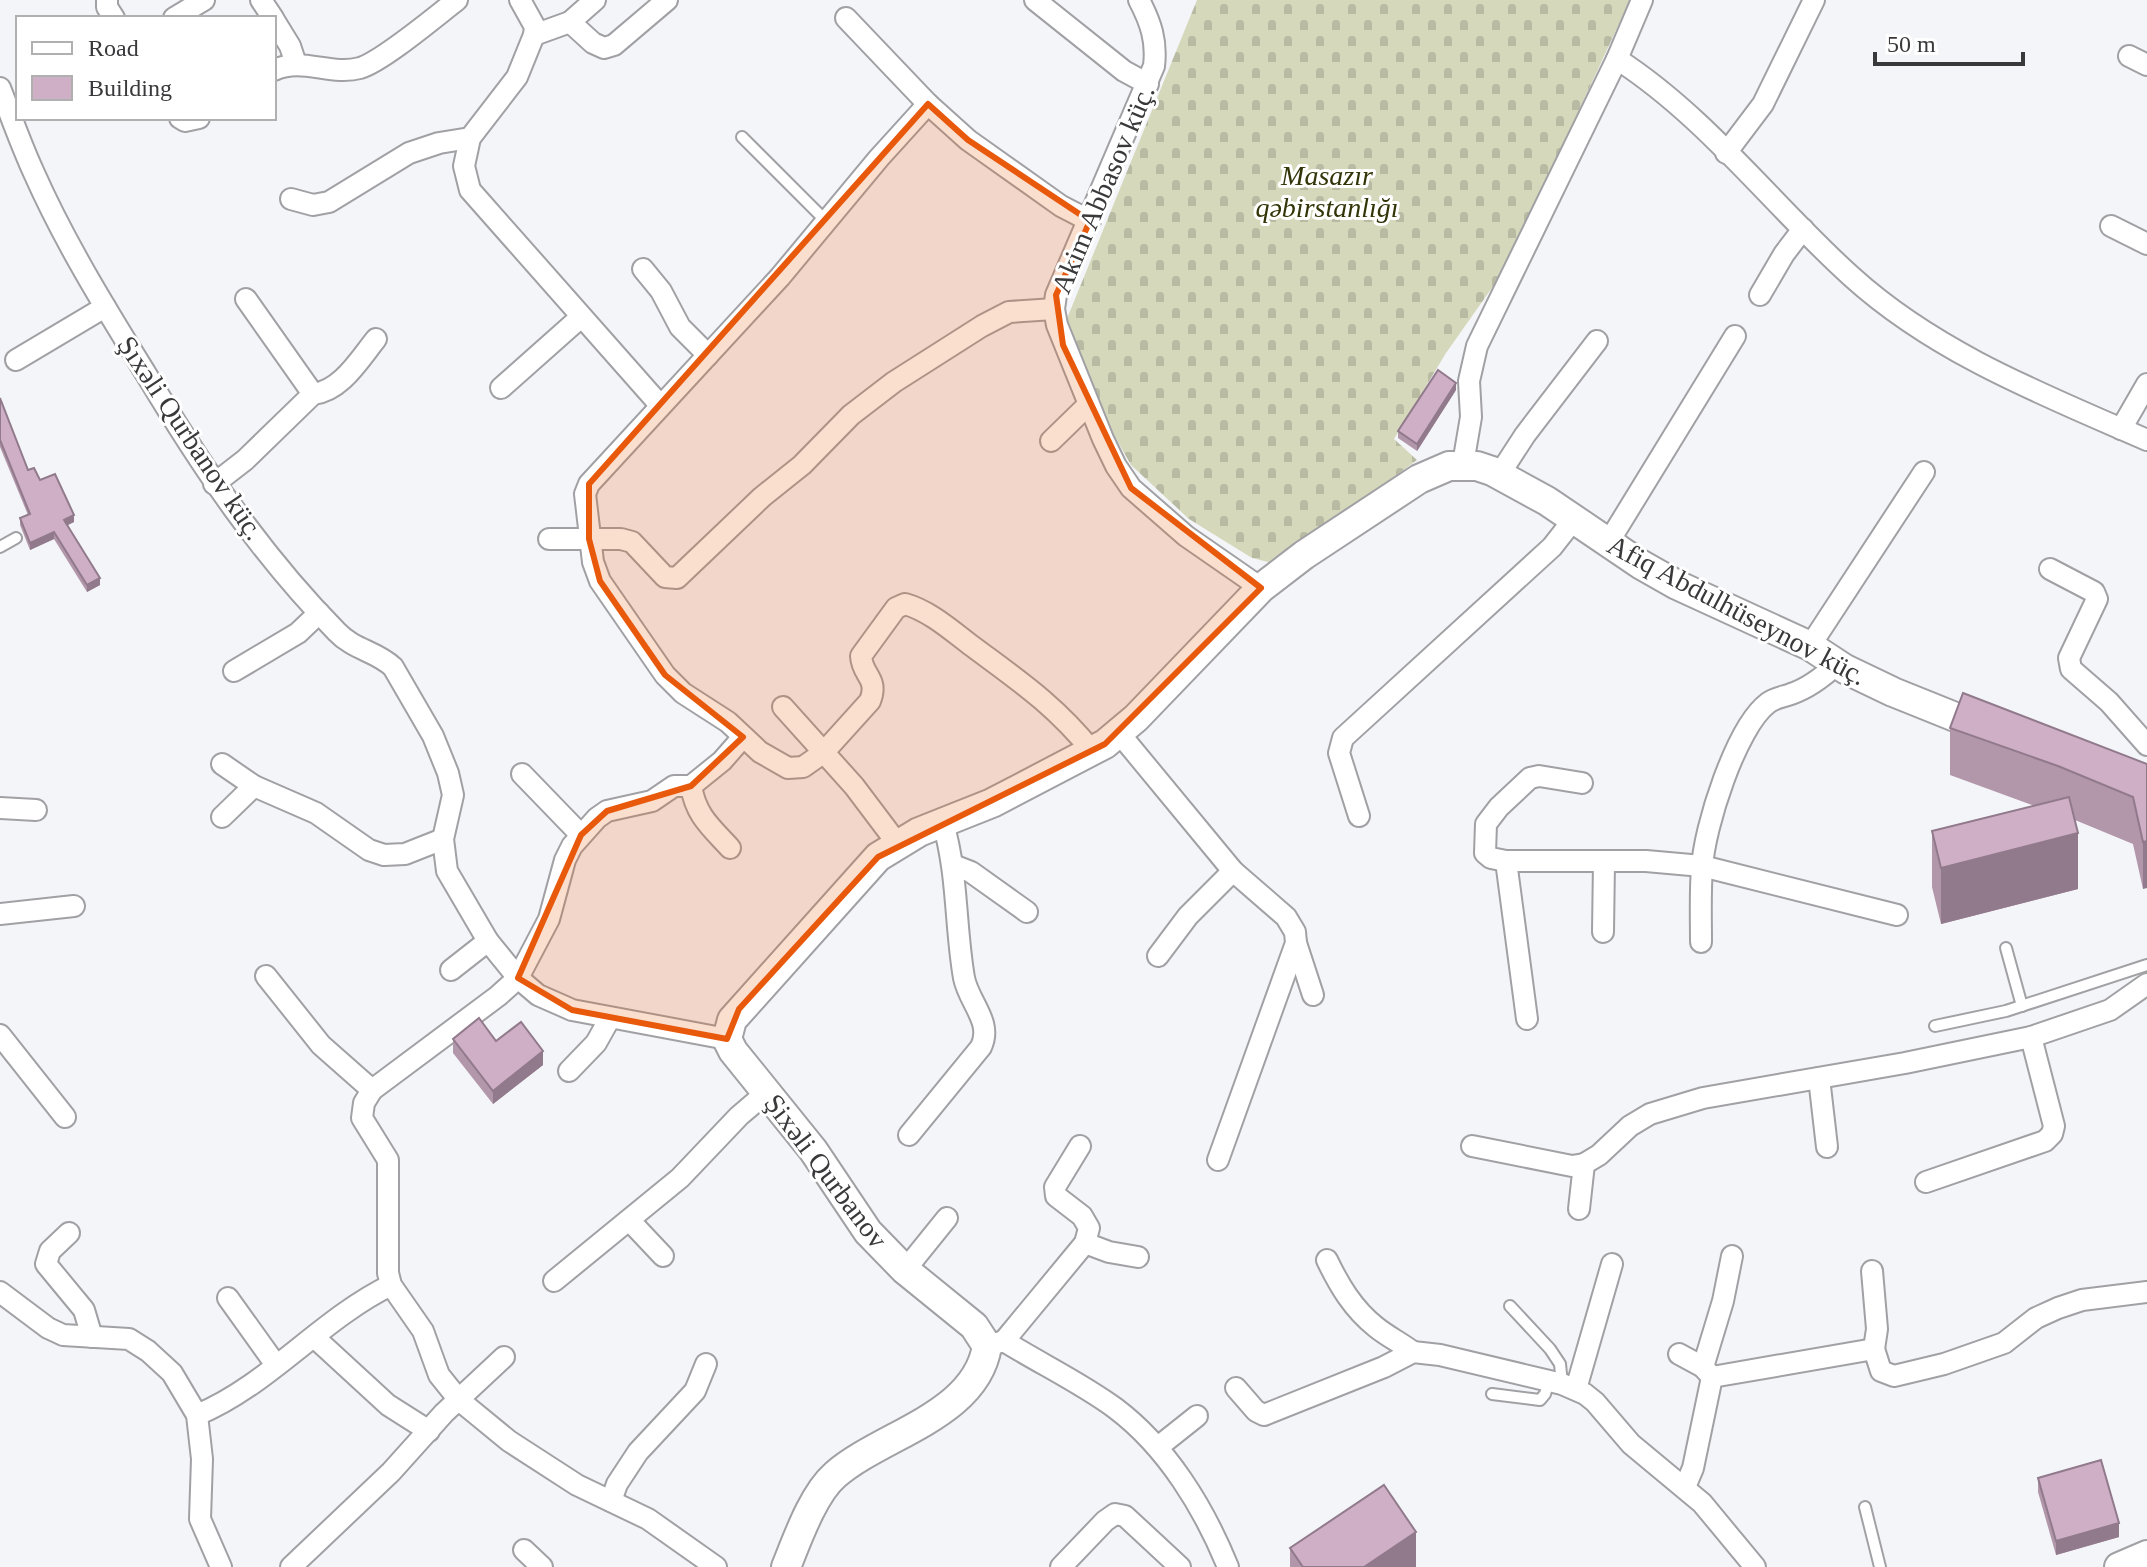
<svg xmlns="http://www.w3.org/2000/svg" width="2147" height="1567" font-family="Georgia,serif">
	<defs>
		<pattern id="cemetery-stones" width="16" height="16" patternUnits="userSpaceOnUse" patternTransform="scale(2)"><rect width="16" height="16" fill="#d5d8ba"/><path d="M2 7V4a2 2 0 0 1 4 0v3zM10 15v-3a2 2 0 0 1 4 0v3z" fill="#b8baa1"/></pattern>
	</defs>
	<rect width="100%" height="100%" fill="#f4f5f9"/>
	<path fill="url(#cemetery-stones)" d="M 1197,0 L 1630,0 L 1506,268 L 1446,353 L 1394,439 L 1417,460 L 1276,564 L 1252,558 L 1189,519 L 1131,465 L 1114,435 L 1066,321 Z"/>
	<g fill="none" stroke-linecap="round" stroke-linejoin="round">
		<g stroke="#a1a1a5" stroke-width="14">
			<g id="lane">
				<path d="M 742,137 L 826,221"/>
				<path d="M 0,547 L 16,538"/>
				<path d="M 2006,948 L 2022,1006"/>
				<path d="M 1935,1026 L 2006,1011 L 2147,965"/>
				<path d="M 1510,1306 L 1550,1349 L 1560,1364 L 1562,1384"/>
				<path d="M 1492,1394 L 1540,1400 L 1545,1394 L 1549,1381"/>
				<path d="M 1865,1507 L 1880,1567"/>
			</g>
		</g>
		<g stroke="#a1a1a5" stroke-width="24">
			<g id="street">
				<path d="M 107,0 L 107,7 L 114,18"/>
				<path d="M 261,0 L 273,18"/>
				<path d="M 520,0 L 535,27 L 534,35 L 517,77 L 470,138 L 464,166 L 470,190 L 660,405"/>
				<path d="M 1035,0 L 1124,71 L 1148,84"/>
				<path d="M 1139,0 C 1151,23 1157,41 1154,66 L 1056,295 L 1054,309 L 1057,325 L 1103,439 L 1116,466 L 1131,488 L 1186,536 L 1261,588"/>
				<path d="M 174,18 L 204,0"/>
				<path d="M 846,18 L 928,104"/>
				<path d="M 274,20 L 290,46 L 296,64"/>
				<path d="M 570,22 L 595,0"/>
				<path d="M 534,35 L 570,22 L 593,43 L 604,48 L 614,45 L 667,0"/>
				<path d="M 2129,56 L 2147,65"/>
				<path d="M 1617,59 C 1707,117 1773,206 1852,277 C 1936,353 2044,395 2147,440"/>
				<path d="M 274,70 C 302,57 331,76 360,68 C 383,61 436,16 457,0"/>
				<path d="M 0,88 C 11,116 21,145 34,173 C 65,243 106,309 146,374 C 201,466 261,555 337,632 C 354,650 376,651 393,667 L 433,736 L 448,773 L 453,795 L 443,839 L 447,871 L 488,941 L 518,978 L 538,995 L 572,1010 L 727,1039"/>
				<path d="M 180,118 L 185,121 L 199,118"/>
				<path d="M 1726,153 L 1763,104 L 1814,0"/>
				<path d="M 291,199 L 313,205 L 329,202 L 409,153 L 439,143 L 470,138"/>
				<path d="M 1090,221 L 1061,206 L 968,140 L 928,104 L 879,158 L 780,277 L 589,484 L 585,494 L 593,562 L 600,581 L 665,675 L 683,693 L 728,722 L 760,752 L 788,768 L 803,767 L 823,753 L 870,701 C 879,678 862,676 861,656 L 896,608 L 905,604 C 930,611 952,631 972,646 C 1019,681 1055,705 1092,751"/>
				<path d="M 2111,226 L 2147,244"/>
				<path d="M 643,269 L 661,291 L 680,327 L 708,355"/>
				<path d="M 1760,295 L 1784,254 L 1803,229"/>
				<path d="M 246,299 L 313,394"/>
				<path d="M 16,360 L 105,307"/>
				<path d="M 501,388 L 581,317"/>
				<path d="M 2121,429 L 2147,384"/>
				<path d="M 1051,441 L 1088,405"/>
				<path d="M 1463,464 L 1471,417 L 1469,381 L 1477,346 L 1617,59 L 1642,0"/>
				<path d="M 1499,475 L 1525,435 L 1597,341"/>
				<path d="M 214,484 L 245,460 L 313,394 C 341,391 359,360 376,339"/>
				<path d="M 549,539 L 621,539 L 632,542 L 665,577 L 677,578 L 762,497 L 802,465 L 851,415 L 894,382 L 982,326 L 1009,312 L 1054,309"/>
				<path d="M 1608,543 L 1735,336"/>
				<path d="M 2050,569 L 2094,592 L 2097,599 L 2069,658 L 2071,669 L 2109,702 L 2147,745"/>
				<path d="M 1810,646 L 1924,472"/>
				<path d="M 234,671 L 298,633 L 319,613"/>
				<path d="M 783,707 L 854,786 L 897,843"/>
				<path d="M 1119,733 L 1233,871 L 1286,917 L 1295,932 L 1296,943 L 1218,1160"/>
				<path d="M 222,764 L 254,786 L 316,813 L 369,850 L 384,855 L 405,854 L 443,839"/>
				<path d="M 522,774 L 581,835"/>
				<path d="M 1582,783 L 1539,776 L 1530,778 L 1499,807 L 1486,824 L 1485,853 L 1491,858 L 1506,861 L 1646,861 L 1702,866 L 1897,915"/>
				<path d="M 691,786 C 696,816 711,827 730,848"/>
				<path d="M 0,808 L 36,810"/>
				<path d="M 1359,816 L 1339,753 L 1343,738 L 1552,547 L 1574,519"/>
				<path d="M 222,817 L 254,786"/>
				<path d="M 1506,861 L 1527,1019"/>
				<path d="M 953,865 L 971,872 L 1027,912"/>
				<path d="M 0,914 L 74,906"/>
				<path d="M 1603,932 L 1604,862"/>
				<path d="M 1701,942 C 1701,918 1700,892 1702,868 C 1704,828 1736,727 1768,703 C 1774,698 1783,697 1791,694 C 1809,688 1823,677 1837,664"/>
				<path d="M 1296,943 L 1313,995"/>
				<path d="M 1158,956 L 1188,916 L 1233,871"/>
				<path d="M 451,970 L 488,941"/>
				<path d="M 266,976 L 321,1045 L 372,1090"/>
				<path d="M 0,1035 L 65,1117"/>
				<path d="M 569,1071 L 596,1043 L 610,1018"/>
				<path d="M 1819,1078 L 1827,1147"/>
				<path d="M 909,1135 L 981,1047 C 993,1022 969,1003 964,978 C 955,926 958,874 943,823"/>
				<path d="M 1472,1146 L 1572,1166 L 1584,1164 L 1599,1155 L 1630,1126 L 1650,1114 L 1703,1098 L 1905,1063 L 2031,1037 L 2110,1010 L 2147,984"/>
				<path d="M 1926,1182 L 2045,1141 L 2052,1134 L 2054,1126 L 2031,1037"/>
				<path d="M 1579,1209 L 1584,1164"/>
				<path d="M 630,1221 L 663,1256"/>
				<path d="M 69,1233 L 50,1251 L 46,1264 L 84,1310 L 92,1337"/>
				<path d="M 1085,1243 L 1109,1252 L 1138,1257"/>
				<path d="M 1327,1260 C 1339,1285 1353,1309 1376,1327 C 1387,1336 1401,1343 1413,1352"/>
				<path d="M 905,1270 L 947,1218"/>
				<path d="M 1872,1271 L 1877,1329 L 1874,1349"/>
				<path d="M 554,1281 L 680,1178 L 739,1116 L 767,1092"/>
				<path d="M 0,1292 L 48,1328 L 63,1335 L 129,1339 L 148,1351 L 172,1373 L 197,1415 L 202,1459 L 200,1519 L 221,1567"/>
				<path d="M 228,1298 L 276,1365"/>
				<path d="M 314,1337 L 388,1405 L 429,1431"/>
				<path d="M 1004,1341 L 1085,1243 L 1089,1228 L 1082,1216 L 1056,1196 L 1055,1187 L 1080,1146"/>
				<path d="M 987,1346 L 1004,1341 C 1041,1364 1081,1383 1115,1408 C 1167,1447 1204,1508 1228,1567"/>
				<path d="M 1679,1354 L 1703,1367"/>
				<path d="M 1712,1377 L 1703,1367 L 1723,1301 L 1732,1256"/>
				<path d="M 1236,1388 L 1256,1411 L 1264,1415 L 1384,1367 L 1413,1352 L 1440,1355 L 1562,1384 L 1585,1394 L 1595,1402 L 1631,1444 L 1702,1503 L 1755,1567"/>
				<path d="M 1576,1389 L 1612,1264"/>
				<path d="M 197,1415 C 269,1385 321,1319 391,1285"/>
				<path d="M 1158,1447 L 1197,1416"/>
				<path d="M 1685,1487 L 1693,1468 L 1712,1377 L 1874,1349 L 1881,1371 L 1894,1376 L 1944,1364 L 2004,1343 L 2036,1318 L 2058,1308 L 2082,1300 L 2147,1292"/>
				<path d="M 611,1501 L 617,1484 L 638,1452 L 695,1391 L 706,1364"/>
				<path d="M 524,1550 L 542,1567"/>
				<path d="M 291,1567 L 391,1472 L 444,1413 L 504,1357"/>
				<path d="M 716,1567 L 648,1519 L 577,1485 L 509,1441 L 459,1400 L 439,1375 L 423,1331 L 391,1285 L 388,1273 L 388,1160 L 362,1118 L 364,1103 L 372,1090 L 498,996 L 518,978 L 549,919 L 565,860 L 572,846 L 597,818 L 607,811 L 652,801 L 674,786 L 691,786 L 722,761 L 743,737"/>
				<path d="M 1061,1567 L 1105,1521 L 1115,1514 L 1125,1516 L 1180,1567"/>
			</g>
		</g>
		<g stroke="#a1a1a5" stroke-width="32">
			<g id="secondary">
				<path d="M 786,1567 C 797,1540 813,1494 835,1475 C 882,1434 976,1416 987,1346 L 974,1326 L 905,1270 L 868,1232 L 813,1150 L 733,1051 L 727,1039 L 732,1020 L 878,857 L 919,832 L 992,803 L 1105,744 L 1136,718 L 1261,588 L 1304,555 L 1419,479 L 1449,466 L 1477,466 L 1492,471 L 1547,501 L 1640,564 L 1677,585 L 1810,646 L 1845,669 L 1893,692 L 1990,731"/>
				<path d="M 2119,1567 L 2147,1555"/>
			</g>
		</g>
		<use href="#lane" stroke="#fff" stroke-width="10"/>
		<use href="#street" stroke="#fff" stroke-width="20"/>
		<use href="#secondary" stroke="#fff" stroke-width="28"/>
	</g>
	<g fill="#b296aa">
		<path d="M 1456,390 L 1417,451 L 1398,438 L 1398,431 Z"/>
		<path d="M 0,398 L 28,470 L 40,480 L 74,522 L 67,525 L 100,585 L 87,592 L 54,539 L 30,550 L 20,525 L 20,518 L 28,515 L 0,447 Z"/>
		<path d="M 1950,728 L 2147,764 L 2143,889 L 2133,844 L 2075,820 L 2078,889 L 1941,924 L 1932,887 L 1932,831 L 2035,806 L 1950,775 Z"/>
		<path d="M 453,1039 L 496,1041 L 543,1065 L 493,1104 L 453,1053 Z"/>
		<path d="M 2038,1478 L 2119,1537 L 2056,1555 L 2038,1492 Z"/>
		<path d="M 1290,1548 L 1416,1567 L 1290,1567 Z"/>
	</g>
	<g fill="#917a8b">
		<path d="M 1456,383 L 1456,390 L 1417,451 L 1417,444 Z"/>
		<path d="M 74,515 L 74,522 L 64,527 L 64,520 Z"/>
		<path d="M 54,532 L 54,539 L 30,550 L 30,543 Z"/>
		<path d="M 100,578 L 100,585 L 87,592 L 87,585 Z"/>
		<path d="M 2078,833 L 2078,889 L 1941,924 L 1941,868 Z"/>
		<path d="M 2147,841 L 2147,888 L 2143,889 L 2143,842 Z"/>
		<path d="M 543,1051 L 543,1065 L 493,1104 L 493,1091 Z"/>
		<path d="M 2119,1523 L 2119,1537 L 2056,1555 L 2056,1541 Z"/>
		<path d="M 1416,1532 L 1416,1567 L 1364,1567 Z"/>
	</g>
	<g fill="#cfafc6" stroke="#917a8b" stroke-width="2">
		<path d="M 1438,370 L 1456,383 L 1417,444 L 1398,431 Z"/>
		<path d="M 0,398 L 28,470 L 34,468 L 40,480 L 55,474 L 74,515 L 64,520 L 100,578 L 87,585 L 54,532 L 30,543 L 20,518 L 30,514 L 0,440 Z"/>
		<path d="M 1963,693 L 2147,764 L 2147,841 L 2143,842 L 2133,797 L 2058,766 L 1950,728 Z"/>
		<path d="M 2069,797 L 2078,833 L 1941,868 L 1932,831 Z"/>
		<path d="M 479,1018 L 496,1041 L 521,1022 L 543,1051 L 493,1091 L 453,1039 Z"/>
		<path d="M 2101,1460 L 2119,1523 L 2056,1541 L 2038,1478 Z"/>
		<path d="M 1384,1485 L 1416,1532 L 1364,1567 L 1303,1567 L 1290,1548 Z"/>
	</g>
	<path fill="#e8590c" fill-opacity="0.2" stroke="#e8590c" stroke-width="6" stroke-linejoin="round" d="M 928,104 L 968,140 L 1090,221 L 1056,295 L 1063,345 L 1131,488 L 1261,588 L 1105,744 L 878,857 L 739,1009 L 727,1039 L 572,1010 L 518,978 L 581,835 L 607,811 L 691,786 L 743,737 L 665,675 L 600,581 L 589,539 L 589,484 Z"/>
	<g text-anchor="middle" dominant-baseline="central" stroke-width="6" stroke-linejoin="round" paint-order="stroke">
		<g font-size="28" font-style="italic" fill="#333508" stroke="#fff">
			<text x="1327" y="175">Masazır<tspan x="1327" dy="32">qəbirstanlığı</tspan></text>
		</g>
		<g font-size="28" fill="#39393b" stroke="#fff">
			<text transform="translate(1103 189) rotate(-67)">Akim Abbasov küç.</text>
			<text transform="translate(191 438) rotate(56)">Şıxəli Qurbanov küç.</text>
			<text transform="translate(1737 610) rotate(28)">Afiq Abdulhüseynov küç.</text>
			<text transform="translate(826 1171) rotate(53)">Şixəli Qurbanov</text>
		</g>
	</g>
	<rect x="16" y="16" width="260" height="104" fill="#ffffff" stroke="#b0b0b1" stroke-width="2"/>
	<rect x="32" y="42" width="40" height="12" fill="#ffffff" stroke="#b0b0b1" stroke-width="2"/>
	<text x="88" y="56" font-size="24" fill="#39393b">Road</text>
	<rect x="32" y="76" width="40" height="24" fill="#cfafc6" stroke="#b0b0b1" stroke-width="2"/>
	<text x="88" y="96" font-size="24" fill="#39393b">Building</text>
	<path d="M1875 52v12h148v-12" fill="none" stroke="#39393b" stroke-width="4"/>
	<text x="1887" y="52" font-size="24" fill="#39393b" stroke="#ffffff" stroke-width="6" paint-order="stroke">50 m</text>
</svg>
